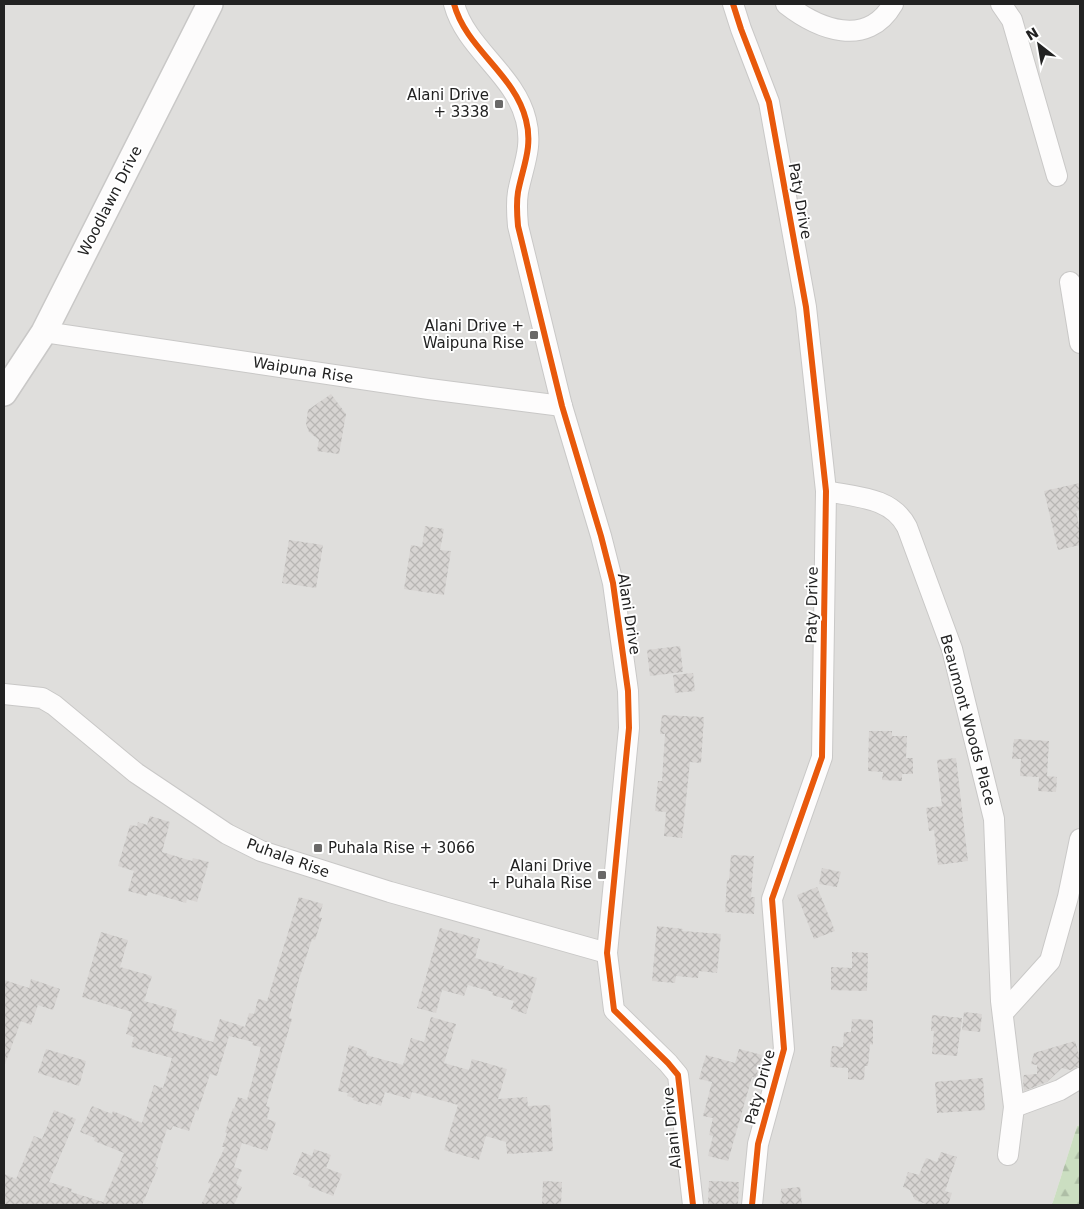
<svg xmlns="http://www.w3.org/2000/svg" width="1084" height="1209" font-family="'DejaVu Sans',sans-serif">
	<defs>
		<pattern id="forest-firs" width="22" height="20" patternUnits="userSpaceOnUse" patternTransform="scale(1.25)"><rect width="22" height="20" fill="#cbdec1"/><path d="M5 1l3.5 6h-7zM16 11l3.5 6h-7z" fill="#aebea6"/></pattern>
		<pattern id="building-cross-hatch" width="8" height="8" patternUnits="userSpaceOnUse" patternTransform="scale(1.25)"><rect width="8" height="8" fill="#d7d4d2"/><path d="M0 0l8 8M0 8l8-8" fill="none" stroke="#b8b6b4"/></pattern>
	</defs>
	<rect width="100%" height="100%" fill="#f0eeeb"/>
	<path fill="#dfdedc" d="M 4,4 L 1080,4 L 1080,1125 L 1077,1126 L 1052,1205 L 4,1205 Z"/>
	<path fill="url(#forest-firs)" d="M 1080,1125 L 1080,1205 L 1052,1205 L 1077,1126 Z"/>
	<g fill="url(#building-cross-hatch)">
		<path d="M 331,394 L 346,414 L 339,454 L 317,451 L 319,440 L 309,432 L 306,424 L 308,410 Z"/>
		<path d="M 1080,483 L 1080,510 L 1076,511 L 1080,530 L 1080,545 L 1058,550 L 1044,491 Z"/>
		<path d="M 425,526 L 444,529 L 440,550 L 451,551 L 444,595 L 404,589 L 411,545 L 422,547 Z"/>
		<path d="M 289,540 L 323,545 L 316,588 L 282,583 Z"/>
		<path d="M 680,646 L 683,672 L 650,676 L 647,650 Z"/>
		<path d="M 693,673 L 695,691 L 675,693 L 673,675 Z"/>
		<path d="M 662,715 L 704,717 L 701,763 L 690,762 L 682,838 L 664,836 L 666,812 L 655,811 L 658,781 L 662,781 L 665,734 L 660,734 Z"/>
		<path d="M 869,731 L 892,731 L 892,736 L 907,736 L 906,758 L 913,758 L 913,774 L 902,774 L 902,781 L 882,780 L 883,772 L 868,771 Z"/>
		<path d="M 1014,739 L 1049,741 L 1047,776 L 1057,777 L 1056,792 L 1038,791 L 1039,777 L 1020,776 L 1021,759 L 1012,759 Z"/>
		<path d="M 956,758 L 968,861 L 938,865 L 934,830 L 929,831 L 926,808 L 942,806 L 937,760 Z"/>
		<path d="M 150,816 L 170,822 L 162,852 L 192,861 L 193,858 L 209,862 L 197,902 L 187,899 L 186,903 L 148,892 L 147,896 L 128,891 L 134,871 L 118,866 L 130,825 L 137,826 L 138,822 L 147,825 Z"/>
		<path d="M 731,855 L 754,856 L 751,897 L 755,897 L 754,914 L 725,912 L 727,880 L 729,880 Z"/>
		<path d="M 822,868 L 841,872 L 837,887 L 819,884 Z"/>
		<path d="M 817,887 L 835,931 L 814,939 L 797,895 Z"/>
		<path d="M 299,897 L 323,904 L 319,917 L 322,918 L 315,940 L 312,939 L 299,979 L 289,1018 L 292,1019 L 266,1106 L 270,1107 L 267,1119 L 276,1122 L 267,1151 L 242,1143 L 234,1167 L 242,1170 L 236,1184 L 242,1187 L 234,1205 L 201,1205 L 211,1184 L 208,1183 L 225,1147 L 222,1147 L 227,1133 L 225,1132 L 233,1108 L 234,1109 L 238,1097 L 247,1100 L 261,1047 L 252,1045 L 253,1042 L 229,1036 L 217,1076 L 210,1074 L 198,1111 L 196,1110 L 189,1131 L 173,1126 L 171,1130 L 167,1129 L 155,1166 L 158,1168 L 142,1205 L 4,1205 L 4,1174 L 16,1179 L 34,1136 L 42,1139 L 54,1110 L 76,1119 L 49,1182 L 72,1189 L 71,1192 L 103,1202 L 124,1153 L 94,1141 L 95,1138 L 80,1132 L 92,1106 L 112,1114 L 113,1111 L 142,1123 L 154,1085 L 163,1088 L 172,1058 L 131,1047 L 134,1037 L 126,1034 L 132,1012 L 82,997 L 101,932 L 128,940 L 120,967 L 152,976 L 144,1001 L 177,1010 L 172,1030 L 213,1042 L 220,1019 L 245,1027 L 249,1013 L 254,1014 L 258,999 L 267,1001 Z"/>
		<path d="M 657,926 L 683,929 L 682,931 L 721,934 L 717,973 L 699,971 L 698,978 L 676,976 L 675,983 L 652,981 Z"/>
		<path d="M 440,928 L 480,939 L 475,958 L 504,966 L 503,968 L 537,978 L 526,1014 L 511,1009 L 514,1001 L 492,995 L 493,992 L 468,985 L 464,996 L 442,990 L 436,1013 L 417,1008 Z"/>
		<path d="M 852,952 L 868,953 L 867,991 L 831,990 L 831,967 L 852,968 Z"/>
		<path d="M 31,979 L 60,989 L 53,1010 L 38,1005 L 31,1025 L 21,1021 L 5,1064 L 4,1064 L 4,980 L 29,988 Z"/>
		<path d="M 964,1012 L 982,1014 L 980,1032 L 962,1030 Z"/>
		<path d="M 932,1015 L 962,1018 L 957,1056 L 932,1054 L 934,1031 L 931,1031 Z"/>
		<path d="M 431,1017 L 456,1024 L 444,1063 L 469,1070 L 472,1059 L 507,1069 L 498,1099 L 527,1097 L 528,1106 L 550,1105 L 553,1151 L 507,1154 L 506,1142 L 486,1136 L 479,1160 L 444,1150 L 458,1105 L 412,1092 L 410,1099 L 385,1092 L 381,1106 L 370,1102 L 369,1105 L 353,1100 L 354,1098 L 347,1096 L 348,1093 L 338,1091 L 349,1045 L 367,1051 L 366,1055 L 403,1065 L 411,1038 L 424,1042 Z"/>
		<path d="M 852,1019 L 873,1020 L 873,1045 L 870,1044 L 868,1066 L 865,1066 L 864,1080 L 848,1079 L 848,1068 L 830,1067 L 832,1046 L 843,1047 L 844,1032 L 851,1032 Z"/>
		<path d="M 1075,1041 L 1080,1058 L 1078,1067 L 1070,1070 L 1062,1068 L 1047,1082 L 1024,1091 L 1023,1080 L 1024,1075 L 1037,1074 L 1037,1065 L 1031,1064 L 1034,1053 Z"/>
		<path d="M 46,1049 L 86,1061 L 79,1086 L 38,1073 Z"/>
		<path d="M 739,1049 L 762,1055 L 756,1078 L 752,1077 L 728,1161 L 708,1156 L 713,1136 L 709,1135 L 713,1118 L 703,1116 L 712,1082 L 699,1079 L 706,1055 L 735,1063 Z"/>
		<path d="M 983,1078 L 985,1110 L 937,1113 L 935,1082 Z"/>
		<path d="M 314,1149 L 331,1155 L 326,1168 L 342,1174 L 333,1196 L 308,1186 L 310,1181 L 293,1174 L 302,1152 L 312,1156 Z"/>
		<path d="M 941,1152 L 957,1157 L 945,1191 L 952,1193 L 948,1205 L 929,1205 L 915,1200 L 910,1190 L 903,1187 L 908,1172 L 919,1175 L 926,1158 L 937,1162 Z"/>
		<path d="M 543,1181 L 562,1182 L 561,1205 L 542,1205 Z"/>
		<path d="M 709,1181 L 739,1182 L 738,1205 L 708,1205 Z"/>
		<path d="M 800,1187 L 802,1205 L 779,1205 L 782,1197 L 781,1189 Z"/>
	</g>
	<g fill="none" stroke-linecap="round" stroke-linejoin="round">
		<g stroke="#c9c8c7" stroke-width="22">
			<g id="minor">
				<path d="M 454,4 C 466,49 515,74 526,120 C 533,147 523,166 518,192 C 516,204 517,215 518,226 L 562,406 L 601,536 L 613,583 L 628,691 L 629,728 L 607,953 L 614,1010 L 668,1063 L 678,1075 L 693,1205"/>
				<path d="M 733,4 L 741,29 L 769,102 L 806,307 L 826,491 L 822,757 L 772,899 L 784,1049 L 758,1144 L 752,1205"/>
				<path d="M 786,4 C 818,29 867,49 893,4"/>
				<path d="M 1001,4 L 1012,20 L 1057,176"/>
				<path d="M 1070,282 L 1080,343"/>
				<path d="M 44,332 L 429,389 L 562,406"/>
				<path d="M 826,491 C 856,497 892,497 907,527 L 952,649 L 994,819 L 1001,1001 L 1014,1107 L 1008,1155"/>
				<path d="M 4,694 L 42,698 L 54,705 L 136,773 L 227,834 L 261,851 L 390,892 L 607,953"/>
				<path d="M 1003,1013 L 1050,961 L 1068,897 L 1080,839"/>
				<path d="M 1014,1107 L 1060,1090 L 1080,1078"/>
			</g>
		</g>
		<g stroke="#c9c8c7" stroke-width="28">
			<path id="tertiary" d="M 4,393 L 44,332 L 210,4"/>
		</g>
		<use href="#minor" stroke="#fdfcfc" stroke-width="20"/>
		<use href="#tertiary" stroke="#fdfcfc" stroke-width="25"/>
		<g stroke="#fff" stroke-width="9">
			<g id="cycleway">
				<path d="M 454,4 C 466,49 515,74 526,120 C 533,147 523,166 518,192 C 516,204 517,215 518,226 L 562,406 L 601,536 L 613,583 L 628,691 L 629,728 L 607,953 L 614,1010 L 668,1063 L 678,1075 L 693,1205"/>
				<path d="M 733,4 L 741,29 L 769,102 L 806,307 L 826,491 L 822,757 L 772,899 L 784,1049 L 758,1144 L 752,1205"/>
			</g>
		</g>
		<use href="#cycleway" stroke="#e8590c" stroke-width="6"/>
	</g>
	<g fill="#6a6968" stroke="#fff" stroke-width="2">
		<rect x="494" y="99" width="10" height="10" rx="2.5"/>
		<rect x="529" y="330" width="10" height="10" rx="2.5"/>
		<rect x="313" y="843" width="10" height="10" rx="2.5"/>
		<rect x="597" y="870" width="10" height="10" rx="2.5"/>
	</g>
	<g text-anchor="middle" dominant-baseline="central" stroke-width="4" stroke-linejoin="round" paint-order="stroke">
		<g font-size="15" fill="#222" stroke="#fff" text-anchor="end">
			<text x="489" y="95">Alani Drive<tspan x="489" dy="17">+ 3338</tspan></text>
			<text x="524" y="326">Alani Drive +<tspan x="524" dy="17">Waipuna Rise</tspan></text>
			<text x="328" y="848" text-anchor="start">Puhala Rise + 3066</text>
			<text x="592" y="866">Alani Drive<tspan x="592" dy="17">+ Puhala Rise</tspan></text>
		</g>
		<g font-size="15" fill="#222" stroke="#fff">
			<text transform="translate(110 201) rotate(-63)">Woodlawn Drive</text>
			<text transform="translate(800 201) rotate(80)">Paty Drive</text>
			<text transform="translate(303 370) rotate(9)">Waipuna Rise</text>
			<text transform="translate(812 605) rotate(-89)">Paty Drive</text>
			<text transform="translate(629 614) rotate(81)">Alani Drive</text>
			<text transform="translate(968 720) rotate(75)">Beaumont Woods Place</text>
			<text transform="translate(288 858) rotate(20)">Puhala Rise</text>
			<text transform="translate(760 1087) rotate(-75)">Paty Drive</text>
			<text transform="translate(672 1128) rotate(-96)">Alani Drive</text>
		</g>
	</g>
	<rect width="1084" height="1209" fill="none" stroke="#222222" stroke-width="10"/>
	<g transform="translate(1039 45) rotate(329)" stroke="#ffffff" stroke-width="4" paint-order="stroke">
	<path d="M0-4L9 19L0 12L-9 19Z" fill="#222222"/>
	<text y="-8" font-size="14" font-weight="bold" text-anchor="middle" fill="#222222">N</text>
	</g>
</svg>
